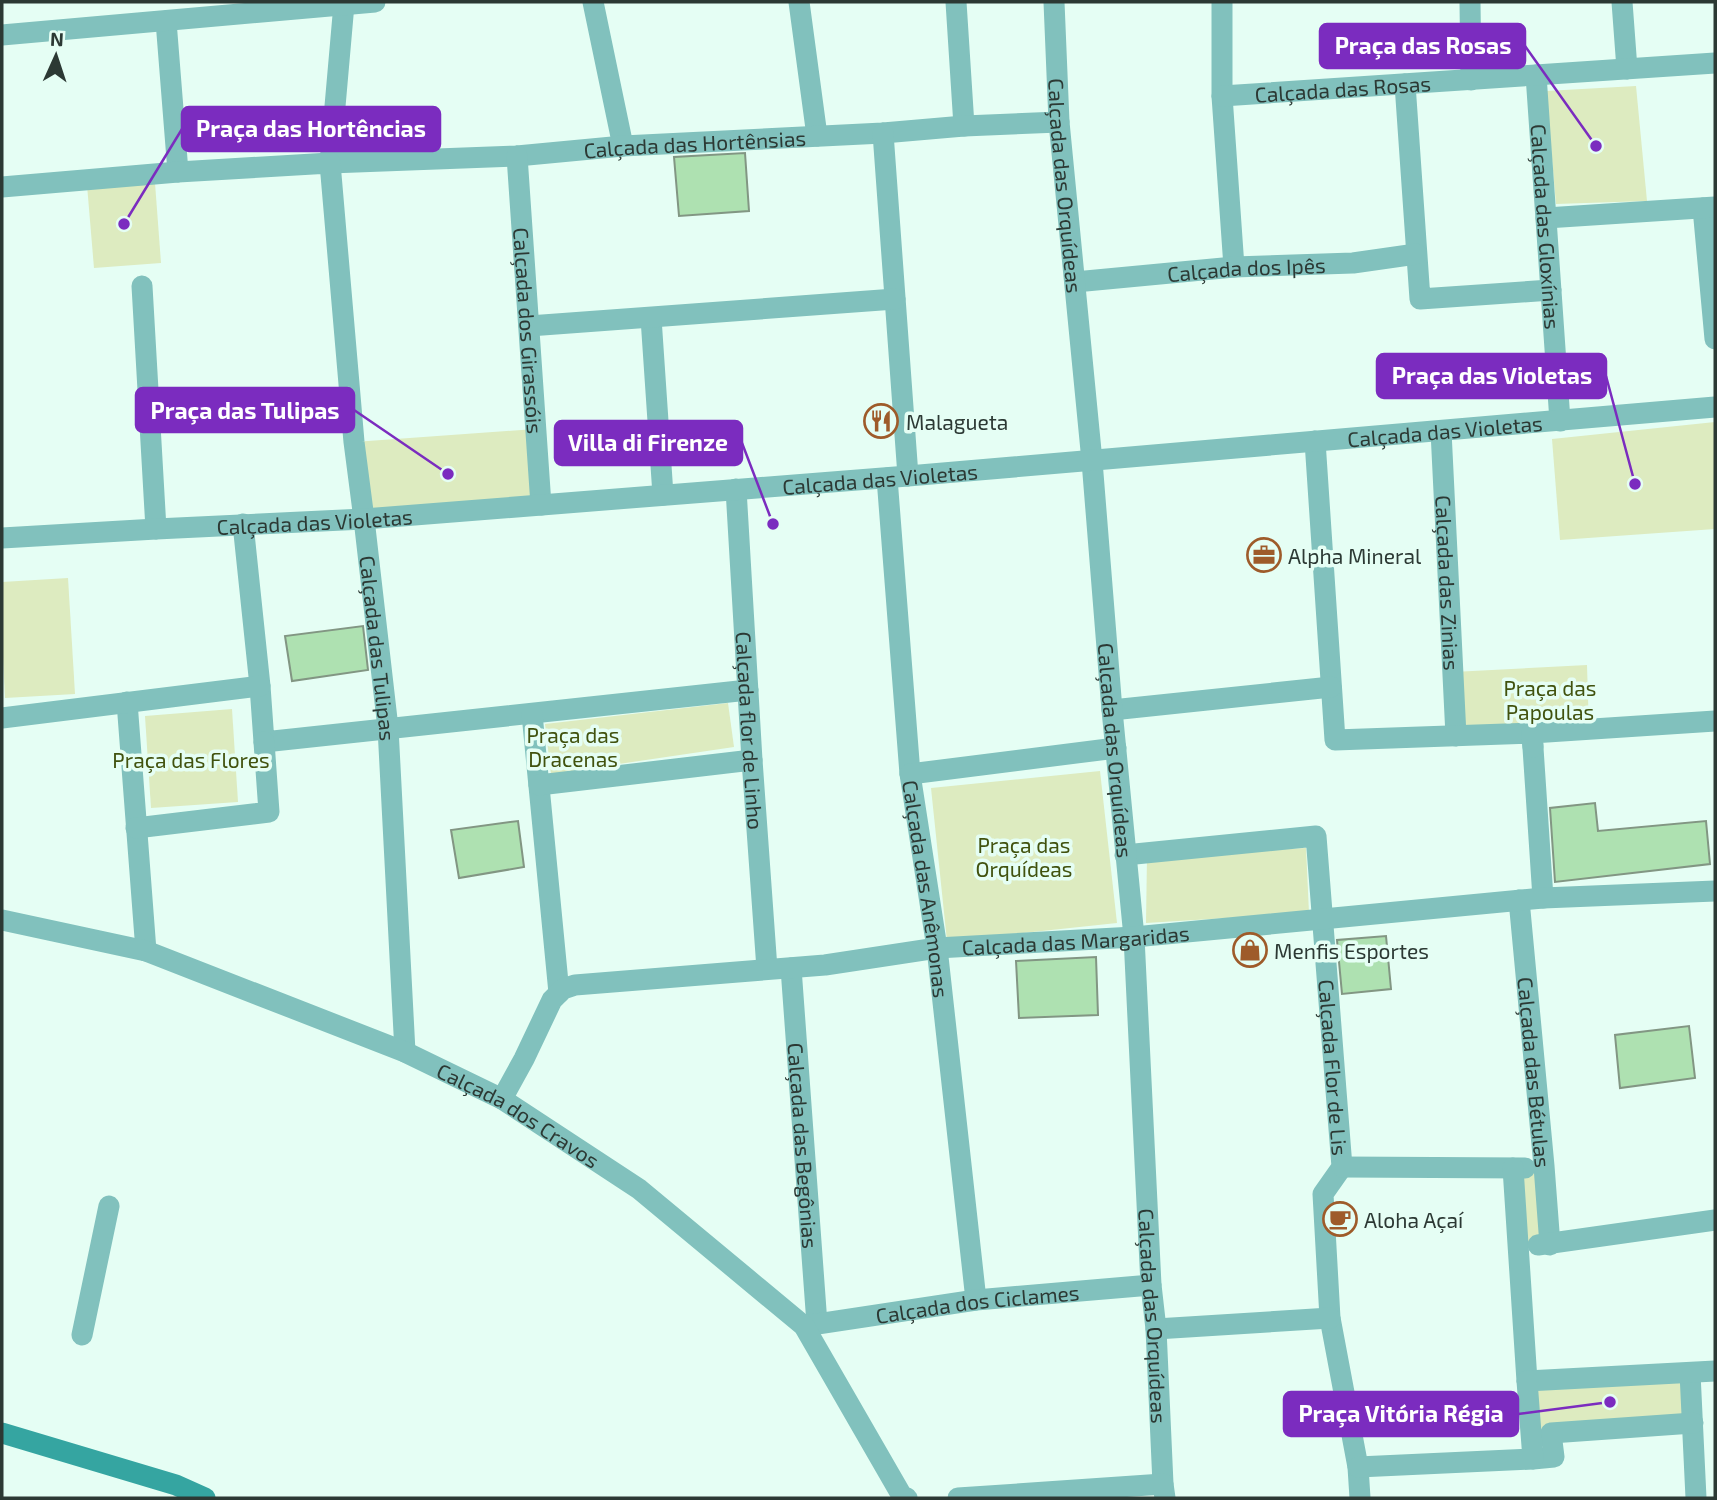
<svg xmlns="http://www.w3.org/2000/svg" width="1717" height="1500" font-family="'Exo 2',sans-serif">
	<rect width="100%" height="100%" fill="#e5fef4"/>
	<g fill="#ddebc0">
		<path d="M 1636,86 L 1647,201 L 1556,204 L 1546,91 Z"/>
		<path d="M 155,183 L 161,263 L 94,268 L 87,185 Z"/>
		<path d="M 1715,422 L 1715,529 L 1560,540 L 1552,439 Z"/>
		<path d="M 535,429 L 541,505 L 364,519 L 354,442 Z"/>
		<path d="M 68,578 L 75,694 L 5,698 L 2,637 L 2,582 Z"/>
		<path d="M 1587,665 L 1589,730 L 1456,736 L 1453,672 Z"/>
		<path d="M 728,703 L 734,747 L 551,774 L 545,724 Z"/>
		<path d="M 232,709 L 238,802 L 151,808 L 145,716 Z"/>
		<path d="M 1100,771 L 1117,923 L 947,941 L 931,788 Z"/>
		<path d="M 1306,848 L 1309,913 L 1146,923 L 1147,856 Z"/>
		<path d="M 1544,1166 L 1550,1245 L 1518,1247 L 1513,1168 Z"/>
		<path d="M 1690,1373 L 1693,1423 L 1551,1433 L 1533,1459 L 1527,1381 Z"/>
	</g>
	<g fill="#aee1b1" stroke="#829683" stroke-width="2">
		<path d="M 745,153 L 749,211 L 679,216 L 674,157 Z"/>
		<path d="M 363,626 L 368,670 L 292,681 L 285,636 Z"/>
		<path d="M 1595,803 L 1598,831 L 1706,821 L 1710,864 L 1555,882 L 1550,808 Z"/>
		<path d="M 518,821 L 524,867 L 459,878 L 451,830 Z"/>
		<path d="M 1386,936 L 1391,989 L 1342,994 L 1337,940 Z"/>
		<path d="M 1096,957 L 1098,1015 L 1019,1018 L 1016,961 Z"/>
		<path d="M 1689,1026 L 1695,1078 L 1620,1088 L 1615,1035 Z"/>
	</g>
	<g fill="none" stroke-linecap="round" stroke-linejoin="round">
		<path stroke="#81c1bd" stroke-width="21" d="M 82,1335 L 109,1206"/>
		<g stroke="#81c1bd" stroke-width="21">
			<path d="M 593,2 L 623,146"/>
			<path d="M 799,2 L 817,136"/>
			<path d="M 956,2 L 964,126"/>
			<path d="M 1222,2 L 1222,96 L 1234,267"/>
			<path d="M 1470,2 L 1471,80"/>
			<path d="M 1622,2 L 1627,69"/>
			<path id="s1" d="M 344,4 L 330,163 L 517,156 L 623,146 L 883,133 L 964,126 L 1059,122"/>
			<path d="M 166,21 L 178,172"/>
			<path id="s2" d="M 1536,75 L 1560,421"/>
			<path d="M 1405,84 L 1420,299 L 1551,290"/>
			<path id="s3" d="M 1222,96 L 1715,63"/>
			<path d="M 883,133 L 908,476"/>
			<path id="s4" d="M 517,156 L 541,505"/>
			<path d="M 1703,208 L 1715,339"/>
			<path d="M 1546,218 L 1715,207"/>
			<path id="s5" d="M 1075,282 L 1234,267 L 1353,263 L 1416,254"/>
			<path d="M 142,286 L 156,529"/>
			<path d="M 651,318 L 663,495"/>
			<path d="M 529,326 L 895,299"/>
			<path id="s6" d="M 1441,431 L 1456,736"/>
			<path d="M 1315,441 L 1335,740 L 1532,733 L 1543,898"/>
			<path id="s7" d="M 887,478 L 910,774 L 937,948 L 976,1300"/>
			<path id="s8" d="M 736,489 L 752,760 L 767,969"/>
			<path id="s9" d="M 364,519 L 388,728 L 405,1052"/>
			<path d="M 243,524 L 260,686 L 264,742 L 748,690"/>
			<path d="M 127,702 L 146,951"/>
			<path d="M 1112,710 L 1331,687"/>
			<path d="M 532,714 L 559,993"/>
			<path d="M 2,718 L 260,686"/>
			<path d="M 1533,747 L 1532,733 L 1715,721"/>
			<path d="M 910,774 L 1116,748"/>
			<path d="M 539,785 L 752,760"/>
			<path d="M 136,828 L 269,812 L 264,742"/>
			<path id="s10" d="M 1125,855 L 1316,836 L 1342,1167 L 1323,1194 L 1330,1318 L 1358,1467 L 1360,1498"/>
			<path id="s11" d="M 1519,900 L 1544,1166 L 1550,1245"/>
			<path id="s12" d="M 791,968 L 817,1324"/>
			<path d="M 1342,1167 L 1525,1168"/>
			<path d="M 1513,1168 L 1527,1381"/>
			<path d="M 1538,1245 L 1715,1220"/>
			<path id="s13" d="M 804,1326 L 976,1300 L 1151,1285"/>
			<path d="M 1156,1329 L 1330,1318"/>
			<path d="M 1690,1373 L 1696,1498"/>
			<path d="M 1533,1459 L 1554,1457 L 1551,1433 L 1693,1423"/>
			<path d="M 1358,1467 L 1533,1459 L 1527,1381 L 1715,1371"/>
		</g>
		<g stroke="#81c1bd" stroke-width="21">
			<path id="s14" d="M 1054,2 L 1059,122 L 1092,461 L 1112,710 L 1134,937 L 1151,1285 L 1156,1329 L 1163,1484 L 1165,1498"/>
			<path d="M 2,35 L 375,2"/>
			<path d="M 2,187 L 178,172 L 330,163 L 354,442 L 364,519"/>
			<path id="s15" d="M 2,538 L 156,529 L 364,519 L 908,476 L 1715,407"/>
			<path id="s16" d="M 2,920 L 146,951 L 405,1052 L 502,1099 L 639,1189 L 804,1326 L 902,1496 L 907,1498"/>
			<path id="s17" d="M 502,1099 L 524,1059 L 552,1000 L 563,989 L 575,985 L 825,965 L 937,948 L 1134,937 L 1543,898 L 1715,891"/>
			<path d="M 958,1498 L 1163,1484"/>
		</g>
		<path stroke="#35a5a1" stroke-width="21" d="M 2,1433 L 176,1485 L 205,1498"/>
	</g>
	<defs>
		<g id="restaurant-ring" transform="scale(1.75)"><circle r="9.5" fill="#e5fef4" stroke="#9e5b2a" stroke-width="1.5"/><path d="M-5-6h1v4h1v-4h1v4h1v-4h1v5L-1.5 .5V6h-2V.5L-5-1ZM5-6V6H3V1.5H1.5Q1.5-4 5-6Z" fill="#9e5b2a"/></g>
		<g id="office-ring" transform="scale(1.75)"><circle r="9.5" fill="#e5fef4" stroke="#9e5b2a" stroke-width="1.5"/><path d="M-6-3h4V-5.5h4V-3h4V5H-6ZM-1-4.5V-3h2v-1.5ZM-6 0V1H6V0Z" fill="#9e5b2a"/></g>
		<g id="shop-ring" transform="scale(1.75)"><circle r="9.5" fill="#e5fef4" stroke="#9e5b2a" stroke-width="1.5"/><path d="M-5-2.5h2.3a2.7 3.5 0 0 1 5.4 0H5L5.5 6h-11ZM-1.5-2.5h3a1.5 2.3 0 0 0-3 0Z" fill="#9e5b2a"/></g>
		<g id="cafe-ring" transform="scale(1.75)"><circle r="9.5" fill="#e5fef4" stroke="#9e5b2a" stroke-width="1.5"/><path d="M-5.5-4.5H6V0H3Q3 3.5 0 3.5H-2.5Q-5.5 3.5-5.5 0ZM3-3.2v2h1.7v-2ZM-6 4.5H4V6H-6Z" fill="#9e5b2a"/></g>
	</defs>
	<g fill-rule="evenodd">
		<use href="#restaurant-ring" x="881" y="421"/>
		<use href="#office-ring" x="1264" y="555"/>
		<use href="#shop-ring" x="1250" y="950"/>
		<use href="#cafe-ring" x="1340" y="1219"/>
	</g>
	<g text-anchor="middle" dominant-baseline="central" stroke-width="7" stroke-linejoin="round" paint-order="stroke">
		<g font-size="21" fill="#2c3934" stroke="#e5fef4">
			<text stroke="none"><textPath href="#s3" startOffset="121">Calçada das Rosas</textPath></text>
			<text stroke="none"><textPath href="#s1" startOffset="525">Calçada das Hortênsias</textPath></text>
			<text stroke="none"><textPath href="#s14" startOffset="184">Calçada das Orquídeas</textPath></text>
			<text stroke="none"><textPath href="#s2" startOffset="152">Calçada das Gloxínias</textPath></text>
			<text stroke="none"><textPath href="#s5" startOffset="172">Calçada dos Ipês</textPath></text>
			<text stroke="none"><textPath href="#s4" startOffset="175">Calçada dos Girassóis</textPath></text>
			<text stroke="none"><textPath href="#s15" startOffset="1447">Calçada das Violetas</textPath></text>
			<text stroke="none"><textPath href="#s15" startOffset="880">Calçada das Violetas</textPath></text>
			<text stroke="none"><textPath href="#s15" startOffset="313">Calçada das Violetas</textPath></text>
			<text stroke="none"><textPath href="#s6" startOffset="152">Calçada das Zinias</textPath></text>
			<text stroke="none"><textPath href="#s9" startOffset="130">Calçada das Tulipas</textPath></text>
			<text stroke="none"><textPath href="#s8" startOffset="242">Calçada flor de Linho</textPath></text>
			<text stroke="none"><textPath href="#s14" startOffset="751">Calçada das Orquídeas</textPath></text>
			<text stroke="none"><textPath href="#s7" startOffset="413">Calçada das Anêmonas</textPath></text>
			<text stroke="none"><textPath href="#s17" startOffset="642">Calçada das Margaridas</textPath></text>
			<text stroke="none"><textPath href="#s10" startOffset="424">Calçada Flor de Lis</textPath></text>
			<text stroke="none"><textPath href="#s11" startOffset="173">Calçada das Bétulas</textPath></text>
			<text stroke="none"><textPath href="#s16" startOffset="555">Calçada dos Cravos</textPath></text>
			<text stroke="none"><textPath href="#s12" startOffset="178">Calçada das Begônias</textPath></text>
			<text stroke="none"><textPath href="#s13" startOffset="175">Calçada dos Ciclames</textPath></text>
			<text stroke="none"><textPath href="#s14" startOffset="1318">Calçada das Orquídeas</textPath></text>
		</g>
		<g font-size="21" fill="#2c3934" stroke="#e5fef4" text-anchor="start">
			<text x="906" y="421">Malagueta</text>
			<text x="1288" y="555">Alpha Mineral</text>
			<text x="1274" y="950">Menfis Esportes</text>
			<text x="1364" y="1219">Aloha Açaí</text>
		</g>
		<g font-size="21" fill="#41520e" stroke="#e5fef4">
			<text x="1550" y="687">Praça das<tspan x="1550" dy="24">Papoulas</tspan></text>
			<text x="573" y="734">Praça das<tspan x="573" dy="24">Dracenas</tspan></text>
			<text x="191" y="759">Praça das Flores</text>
			<text x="1024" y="844">Praça das<tspan x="1024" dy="24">Orquídeas</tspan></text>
		</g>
	</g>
	<path fill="none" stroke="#7b2cbf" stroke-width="2.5" d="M1596 146L1525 46M124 224L182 129M1635 484L1606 376M448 474L354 410M773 524L742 443M1610 1402L1518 1414"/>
	<g fill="#7b2cbf" stroke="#e5fef4" stroke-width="2.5">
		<circle cx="1596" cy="146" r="7"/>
		<circle cx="124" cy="224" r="7"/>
		<circle cx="1635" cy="484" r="7"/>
		<circle cx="448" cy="474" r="7"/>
		<circle cx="773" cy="524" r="7"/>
		<circle cx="1610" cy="1402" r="7"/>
	</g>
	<g fill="#7b2cbf" stroke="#7b2cbf" stroke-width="2.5">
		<rect x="1320" y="24" width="205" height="44" rx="7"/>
		<rect x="182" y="107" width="258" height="44" rx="7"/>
		<rect x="1377" y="354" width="229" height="44" rx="7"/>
		<rect x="136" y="388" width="218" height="44" rx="7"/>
		<rect x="555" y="421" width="187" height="44" rx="7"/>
		<rect x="1284" y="1392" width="234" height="44" rx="7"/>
	</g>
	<g font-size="23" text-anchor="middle" font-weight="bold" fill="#fff">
		<text x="1423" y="54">Praça das Rosas</text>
		<text x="311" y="137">Praça das Hortências</text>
		<text x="1492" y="384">Praça das Violetas</text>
		<text x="245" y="419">Praça das Tulipas</text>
		<text x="648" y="451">Villa di Firenze</text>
		<text x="1401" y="1422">Praça Vitória Régia</text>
	</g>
	<rect width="1717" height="1500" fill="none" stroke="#2c3934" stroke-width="7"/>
	<g transform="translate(56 56) rotate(3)" stroke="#e5fef4" stroke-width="5" paint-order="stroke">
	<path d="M0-5L12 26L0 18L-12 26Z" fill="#2c3934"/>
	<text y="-10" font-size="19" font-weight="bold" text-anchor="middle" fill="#2c3934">N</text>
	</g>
</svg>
